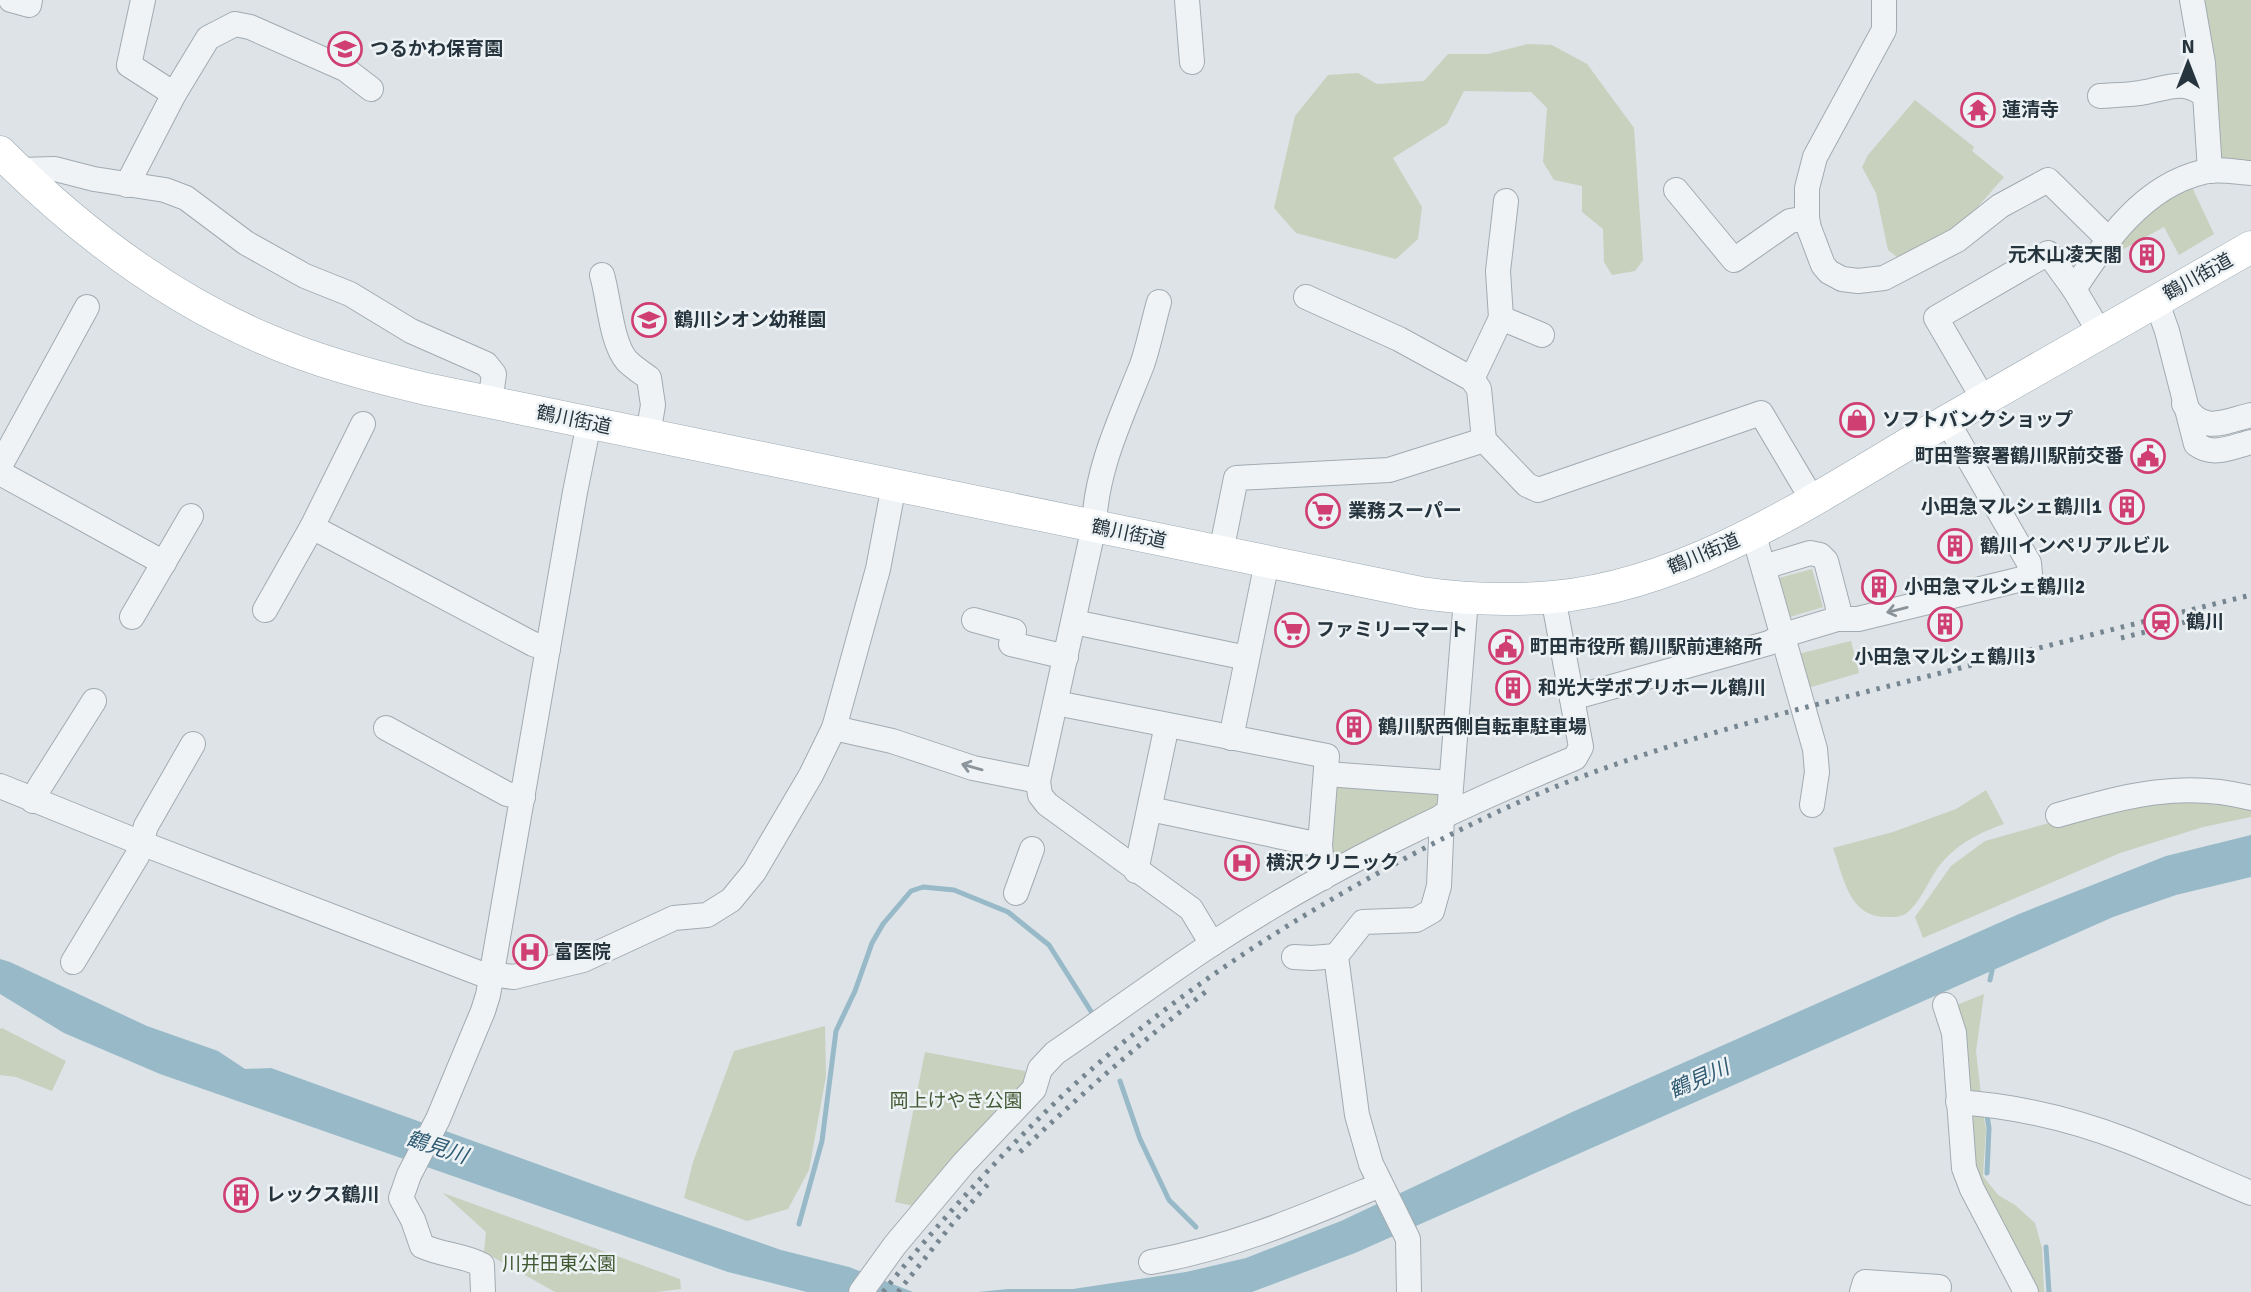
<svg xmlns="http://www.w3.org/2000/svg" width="2251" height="1292" font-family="Signika,'Noto Sans JP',sans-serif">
	<rect width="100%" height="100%" fill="#dde3e7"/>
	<g fill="#c7d1be">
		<path d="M 2196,0 L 2251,0 L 2251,166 L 2215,163 Z"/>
		<path d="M 1528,44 L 1552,45 L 1587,64 L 1634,128 L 1643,260 L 1635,271 L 1612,275 L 1604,262 L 1603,229 L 1582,212 L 1582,186 L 1554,180 L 1543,162 L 1547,108 L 1531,92 L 1464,91 L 1447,124 L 1393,158 L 1422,207 L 1418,239 L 1396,259 L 1296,233 L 1274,208 L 1295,116 L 1328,75 L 1358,73 L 1377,84 L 1424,81 L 1448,54 L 1488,54 Z"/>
		<path d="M 1915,100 L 1974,147 L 1972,151 L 2004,177 L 1975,210 L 1946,233 L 1897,257 L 1888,250 L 1876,193 L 1862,167 L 1868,155 Z"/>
		<path d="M 2190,183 L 2214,234 L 2179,255 L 2164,227 L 2120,251 L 2118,246 L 2144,212 Z"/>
		<path d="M 1812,569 L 1823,607 L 1790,617 L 1779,578 Z"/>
		<path d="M 1851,641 L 1859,673 L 1808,688 L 1798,654 Z"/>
		<path d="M 1333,779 L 1438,787 L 1441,801 L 1435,811 L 1335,861 L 1325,855 Z"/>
		<path d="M 1986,790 L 2004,824 C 1981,832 1961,842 1945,859 C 1930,874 1924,898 1908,912 C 1902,917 1895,917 1888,917 C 1849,918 1844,878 1833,848 L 1893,832 L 1956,809 Z"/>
		<path d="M 2170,799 L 2251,807 L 2251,817 L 2203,827 L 2120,853 L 1923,938 L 1915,917 L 1951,866 L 1985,841 L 2060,820 Z"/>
		<path d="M 1984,994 L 1976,1051 L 1981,1095 L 1974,1094 L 1965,1085 L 1952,1007 Z"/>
		<path d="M 825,1026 L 826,1076 L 809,1170 L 788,1209 L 747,1221 L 684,1198 L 693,1162 L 734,1051 Z"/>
		<path d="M 2,1028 L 66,1061 L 52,1091 L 16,1077 L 0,1075 L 0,1029 Z"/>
		<path d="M 925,1052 L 1025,1071 L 1028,1084 L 914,1206 L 895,1202 Z"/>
		<path d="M 1976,1112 L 1983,1112 L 1986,1129 L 1983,1176 L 1998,1195 L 2015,1205 L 2035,1223 L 2042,1248 L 2044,1292 L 2034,1292 L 1975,1175 L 1968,1120 Z"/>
		<path d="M 443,1193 L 680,1279 L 681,1289 L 657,1292 L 555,1292 L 484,1252 L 486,1232 Z"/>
	</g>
	<g fill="#97b9c8">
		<path d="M 2251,835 L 2251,877 L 2176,895 L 2113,917 L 1355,1253 L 1252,1292 L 978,1292 L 1008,1289 L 1073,1289 L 1186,1272 L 1246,1258 L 1341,1221 L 1570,1113 L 2019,914 L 2166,856 Z"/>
		<path d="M 0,959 L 10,962 L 147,1026 L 218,1051 L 245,1069 L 271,1068 L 609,1190 L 781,1250 L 849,1267 L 913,1292 L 807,1292 L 728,1272 L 160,1074 L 64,1033 L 0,994 Z"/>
	</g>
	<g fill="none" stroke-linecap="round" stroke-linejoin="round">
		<g stroke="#97b9c8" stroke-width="5">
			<path d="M 1990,980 L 1993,966"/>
			<path d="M 1120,1081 L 1140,1139 L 1169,1200 L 1196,1227"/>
			<path d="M 1987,1173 L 1989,1128 L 1987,1115"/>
			<path d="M 799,1224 L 822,1141 L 836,1031 L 855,991 L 872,943 L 883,924 L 911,891 L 923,887 L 954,890 L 1008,912 L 1049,945 L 1094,1016"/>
			<path d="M 2046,1247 L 2049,1292"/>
		</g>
		<g stroke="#a2abb1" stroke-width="26">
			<g id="minor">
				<path d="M 11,0 L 29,5 L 30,0"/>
				<path d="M 143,0 L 129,65 L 174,94"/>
				<path d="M 1187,0 L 1192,62"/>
				<path d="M 1884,0 L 1884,30 L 1815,157 L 1807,188 L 1807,218 L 1809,228 L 1823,265 L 1829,272 L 1842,279 L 1858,281 L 1884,278 L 1957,240 L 2000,206 L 2048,180 L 2108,239"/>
				<path d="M 2192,0 L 2203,63 L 2210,171"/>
				<path d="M 2100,96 C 2113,95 2127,95 2140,93 C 2163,90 2183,77 2204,95"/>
				<path d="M 18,170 L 55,169 L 94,179 L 165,190 L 186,198 L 246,243 L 305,276 L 350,294 L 411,331 L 486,364 L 494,374 L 490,403"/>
				<path d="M 127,185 L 174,94 L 208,38 L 235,24 L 250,27 L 345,69 L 371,89"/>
				<path d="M 1676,190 L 1734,260 L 1790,221 L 1807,218"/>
				<path d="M 602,275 C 609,298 611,343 627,361 C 633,367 642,373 649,378 L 653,405 L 648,435"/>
				<path d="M 2074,289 C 2106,241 2143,186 2203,172 C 2217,168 2236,172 2251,173"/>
				<path d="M 1306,297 L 1399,339 L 1472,379 L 1479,389 L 1484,440 L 1527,485 L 1538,490 L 1761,413 L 1812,499"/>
				<path d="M 2156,300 L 2167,331 L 2196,444 C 2213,457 2232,447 2251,442"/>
				<path d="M 1159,302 C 1153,323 1149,345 1142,365 C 1121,418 1096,469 1094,526 L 1038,781 L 1040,795 L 1047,804 L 1191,909 L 1212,944"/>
				<path d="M 1501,318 L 1498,271 L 1506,201"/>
				<path d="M 1472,379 L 1501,318 L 1542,335"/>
				<path d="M 1984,400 L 1936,318 L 2048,253 L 2074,289 L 2100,333"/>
				<path d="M 2184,404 C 2202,435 2223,422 2251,415"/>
				<path d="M 0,466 L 87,307"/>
				<path d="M 0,473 L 164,563"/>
				<path d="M 312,527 L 533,644 L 548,649"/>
				<path d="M 1753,532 L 1815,749 L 1817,772 L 1812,805"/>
				<path d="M 1221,552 L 1236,478 L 1389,470 L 1484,440"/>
				<path d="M 265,610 L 312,527 L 363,424"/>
				<path d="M 132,617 L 191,516"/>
				<path d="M 1837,619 L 1858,619 L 2026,578 L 2030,574 L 2029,563 L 1947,421"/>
				<path d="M 974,620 L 1014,631 L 1011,644 L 1066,657"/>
				<path d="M 1074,622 L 1247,658"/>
				<path d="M 1572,698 L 1769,643 L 1784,635 L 1837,619 L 1838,607 L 1826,561 L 1820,555 L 1810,553 L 1764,567"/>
				<path d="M 1056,703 L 1327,756 L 1320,845 L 1323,878"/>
				<path d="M 386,728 L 507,794 L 523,797"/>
				<path d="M 834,728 L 892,741 L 973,768 L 1038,781"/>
				<path d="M 1231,738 L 1267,562"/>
				<path d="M 1326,774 L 1451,783"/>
				<path d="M 0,786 L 141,843 L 479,973 L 514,977 L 583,960 L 674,918 L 707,915 L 731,900 L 754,872 L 811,775 L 834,728 L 878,569 L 894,485"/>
				<path d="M 33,801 L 39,788 L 94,701"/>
				<path d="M 1150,809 L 1320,845"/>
				<path d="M 1449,813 L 1466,599"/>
				<path d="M 2058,815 C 2124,796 2183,780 2251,798"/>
				<path d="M 1136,871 L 1167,725"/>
				<path d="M 1016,893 L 1032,849"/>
				<path d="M 1294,957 L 1312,958 L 1336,956"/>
				<path d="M 73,962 L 137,856 L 146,826 L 193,744"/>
				<path d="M 1945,1005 L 1954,1033 L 1964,1168 L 1972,1189 L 2026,1292"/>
				<path d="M 1958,1102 C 2014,1106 2074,1120 2126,1140 C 2168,1156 2209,1176 2251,1193"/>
				<path d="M 1151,1262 C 1235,1247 1303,1217 1380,1185"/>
				<path d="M 483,1292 L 482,1265 C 464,1255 441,1255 422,1246 L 413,1220 L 401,1198 L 409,1175 L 438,1119 L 483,1011 L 488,995 L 575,492 L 589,423"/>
				<path d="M 861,1292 L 895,1245 L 963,1164 L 1034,1089 L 1040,1069 L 1055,1053 C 1108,1017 1159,979 1212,944 C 1326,869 1450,810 1575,758 L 1581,747 L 1553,597"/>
				<path d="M 1409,1292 L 1408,1239 L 1371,1164 L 1357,1115 L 1336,956 L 1363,922 L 1416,920 L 1432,911 L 1439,886 L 1442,816"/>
				<path d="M 1862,1292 L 1865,1282 L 1939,1287"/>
			</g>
		</g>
		<g stroke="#9caab3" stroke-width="33">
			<path id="major" d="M 0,152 C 77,229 163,295 263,338 C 315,361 371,376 426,389 L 1421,593 C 1464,599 1509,601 1553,597 C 1693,584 1820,495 1938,426 C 2042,366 2146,306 2251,247"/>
		</g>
		<use href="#minor" stroke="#f0f3f6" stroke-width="24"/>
		<use href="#major" stroke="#fff" stroke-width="32"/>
		<g stroke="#768691" stroke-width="5" stroke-dasharray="3.5 7" stroke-linecap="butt">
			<path d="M 2121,638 L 2210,616"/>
			<path d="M 1020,1152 C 1080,1095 1142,1041 1208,990"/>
			<path d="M 883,1292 C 939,1222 999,1156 1064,1094 C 1159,1006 1267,934 1380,872 C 1440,839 1501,808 1565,783 C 1681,738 1801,708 1921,678 C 2031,650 2141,622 2251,595"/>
			<path d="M 898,1292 L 953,1223 L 990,1182"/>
		</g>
	</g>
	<defs><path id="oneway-shaft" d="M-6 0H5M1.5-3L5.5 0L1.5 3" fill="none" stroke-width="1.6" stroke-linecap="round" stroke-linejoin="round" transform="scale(1.75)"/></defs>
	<g stroke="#8b949a">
		<use href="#oneway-shaft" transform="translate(1897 610) rotate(166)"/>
		<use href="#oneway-shaft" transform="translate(972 767) rotate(-164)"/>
	</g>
	<defs>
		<g id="school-ring" transform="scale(1.75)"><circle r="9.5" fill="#edf2f5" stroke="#d03f71" stroke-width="1.5"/><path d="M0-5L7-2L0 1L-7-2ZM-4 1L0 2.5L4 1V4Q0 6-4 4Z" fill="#d03f71"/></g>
		<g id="temple-ring" transform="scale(1.75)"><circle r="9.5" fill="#edf2f5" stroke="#d03f71" stroke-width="1.5"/><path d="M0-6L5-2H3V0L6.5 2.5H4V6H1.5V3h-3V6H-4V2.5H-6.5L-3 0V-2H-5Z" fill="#d03f71"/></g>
		<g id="building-ring" transform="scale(1.75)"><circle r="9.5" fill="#edf2f5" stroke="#d03f71" stroke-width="1.5"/><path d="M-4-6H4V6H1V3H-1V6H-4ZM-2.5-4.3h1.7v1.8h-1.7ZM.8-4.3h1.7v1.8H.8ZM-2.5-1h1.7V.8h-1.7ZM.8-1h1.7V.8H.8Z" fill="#d03f71"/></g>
		<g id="shop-ring" transform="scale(1.75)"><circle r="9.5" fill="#edf2f5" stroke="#d03f71" stroke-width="1.5"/><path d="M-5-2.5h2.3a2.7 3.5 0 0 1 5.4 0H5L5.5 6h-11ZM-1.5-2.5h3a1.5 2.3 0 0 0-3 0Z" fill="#d03f71"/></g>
		<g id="civic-ring" transform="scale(1.75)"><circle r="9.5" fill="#edf2f5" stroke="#d03f71" stroke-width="1.5"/><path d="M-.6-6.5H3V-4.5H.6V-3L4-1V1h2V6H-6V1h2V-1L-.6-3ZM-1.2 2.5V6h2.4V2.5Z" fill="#d03f71"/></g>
		<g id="supermarket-ring" transform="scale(1.75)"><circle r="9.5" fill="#edf2f5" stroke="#d03f71" stroke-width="1.5"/><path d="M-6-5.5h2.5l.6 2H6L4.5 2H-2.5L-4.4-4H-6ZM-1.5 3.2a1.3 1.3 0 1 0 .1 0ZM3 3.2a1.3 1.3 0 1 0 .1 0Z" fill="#d03f71"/></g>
		<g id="station-ring" transform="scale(1.75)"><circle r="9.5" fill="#edf2f5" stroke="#d03f71" stroke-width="1.5"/><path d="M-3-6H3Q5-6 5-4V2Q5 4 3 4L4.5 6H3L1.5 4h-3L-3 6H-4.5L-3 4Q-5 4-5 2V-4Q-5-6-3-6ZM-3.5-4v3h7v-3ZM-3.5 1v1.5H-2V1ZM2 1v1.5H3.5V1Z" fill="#d03f71"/></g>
		<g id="hospital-ring" transform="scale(1.75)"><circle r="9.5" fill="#edf2f5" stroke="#d03f71" stroke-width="1.5"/><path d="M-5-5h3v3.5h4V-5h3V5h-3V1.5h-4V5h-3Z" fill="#d03f71"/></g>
	</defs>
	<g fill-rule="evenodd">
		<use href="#school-ring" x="345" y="49"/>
		<use href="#temple-ring" x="1978" y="110"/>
		<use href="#building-ring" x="2147" y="255"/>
		<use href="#school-ring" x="649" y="320"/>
		<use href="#shop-ring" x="1857" y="420"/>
		<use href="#civic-ring" x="2148" y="456"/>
		<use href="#building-ring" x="2127" y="507"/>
		<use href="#supermarket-ring" x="1323" y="511"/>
		<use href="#building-ring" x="1955" y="546"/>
		<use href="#building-ring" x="1879" y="587"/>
		<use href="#station-ring" x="2161" y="622"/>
		<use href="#building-ring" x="1945" y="624"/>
		<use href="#supermarket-ring" x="1292" y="630"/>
		<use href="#civic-ring" x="1506" y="647"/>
		<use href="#building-ring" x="1513" y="688"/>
		<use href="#building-ring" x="1354" y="727"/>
		<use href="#hospital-ring" x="1242" y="863"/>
		<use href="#hospital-ring" x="530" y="952"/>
		<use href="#building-ring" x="241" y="1195"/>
	</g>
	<g text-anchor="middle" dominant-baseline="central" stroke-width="5" stroke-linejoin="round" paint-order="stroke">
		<g font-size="19" font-weight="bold" fill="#26343e" stroke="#edf2f5" text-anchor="start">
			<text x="370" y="49">つるかわ保育園</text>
			<text x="2002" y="110">蓮清寺</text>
			<text x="2122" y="255" text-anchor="end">元木山凌天閣</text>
			<text x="674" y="320">鶴川シオン幼稚園</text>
			<text x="1882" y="420">ソフトバンクショップ</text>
			<text x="2124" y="456" text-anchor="end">町田警察署鶴川駅前交番</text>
			<text x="2102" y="507" text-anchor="end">小田急マルシェ鶴川1</text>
			<text x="1348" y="511">業務スーパー</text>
			<text x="1980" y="546">鶴川インペリアルビル</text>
			<text x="1904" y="587">小田急マルシェ鶴川2</text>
			<text x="2186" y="622">鶴川</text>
			<text x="1316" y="630">ファミリーマート</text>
			<text x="1530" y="647">町田市役所 鶴川駅前連絡所</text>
			<text x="1945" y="657" text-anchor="middle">小田急マルシェ鶴川3</text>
			<text x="1538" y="688">和光大学ポプリホール鶴川</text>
			<text x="1378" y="727">鶴川駅西側自転車駐車場</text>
			<text x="1266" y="863">横沢クリニック</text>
			<text x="554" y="952">富医院</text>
			<text x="266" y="1195">レックス鶴川</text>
		</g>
		<g font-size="19" fill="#26343e" stroke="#edf2f5">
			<text transform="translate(2198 277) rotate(-29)">鶴川街道</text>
			<text transform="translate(574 420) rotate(12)">鶴川街道</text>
			<text transform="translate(1129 534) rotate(12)">鶴川街道</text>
			<text transform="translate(1704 554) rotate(-23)">鶴川街道</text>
		</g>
		<g font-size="19" fill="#425a34" stroke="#edf2f5">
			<text x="956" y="1101">岡上けやき公園</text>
			<text x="559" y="1264">川井田東公園</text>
		</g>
		<g font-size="21" font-style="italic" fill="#305b73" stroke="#edf2f5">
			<text transform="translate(1699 1079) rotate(-24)">鶴見川</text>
			<text transform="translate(437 1147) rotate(18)">鶴見川</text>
		</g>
	</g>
	<g transform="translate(2188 63)" stroke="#edf2f5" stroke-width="5" paint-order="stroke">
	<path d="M0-5L12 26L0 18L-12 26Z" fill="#26343e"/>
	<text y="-10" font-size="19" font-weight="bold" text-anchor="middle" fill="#26343e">N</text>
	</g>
</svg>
